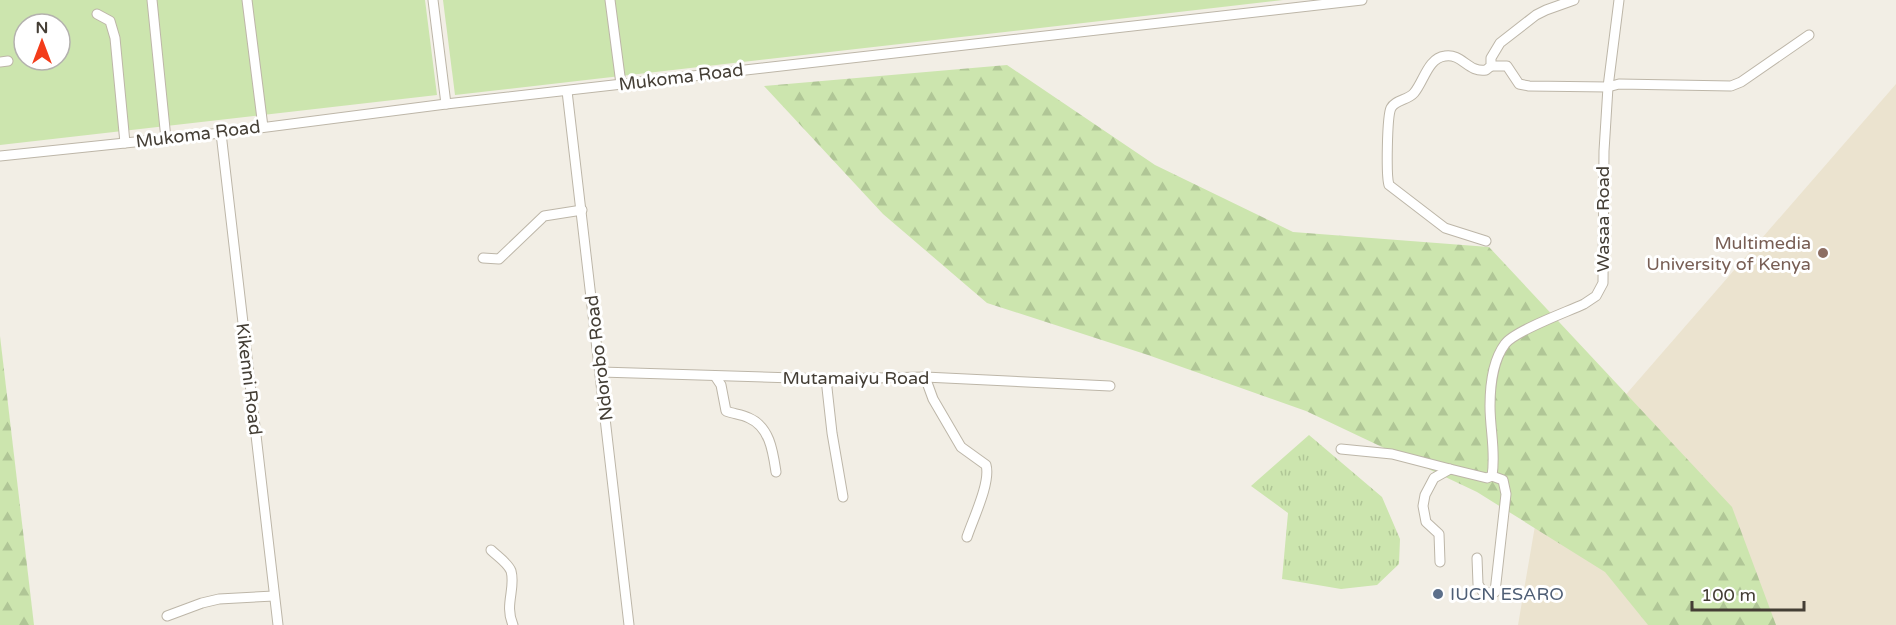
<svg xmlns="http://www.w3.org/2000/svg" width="1896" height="625" font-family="'Varela Round',sans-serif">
	<defs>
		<pattern id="grass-tufts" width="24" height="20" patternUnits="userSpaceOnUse" patternTransform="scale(1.5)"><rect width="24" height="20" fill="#cce5ae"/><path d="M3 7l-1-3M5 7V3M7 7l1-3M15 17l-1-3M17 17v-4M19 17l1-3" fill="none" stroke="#b0c696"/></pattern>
		<pattern id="forest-firs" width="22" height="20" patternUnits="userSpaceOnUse" patternTransform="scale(1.5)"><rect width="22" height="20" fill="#cce5ae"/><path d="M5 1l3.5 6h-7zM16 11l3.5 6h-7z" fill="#b0c696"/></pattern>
	</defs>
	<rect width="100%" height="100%" fill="#f2eee5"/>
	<path fill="#ebe3cf" d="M 1896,84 L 1896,625 L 1518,625 L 1542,485 L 1602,422 Z"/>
	<path fill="url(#grass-tufts)" d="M 1309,435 L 1382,497 L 1400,539 L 1399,564 L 1377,585 L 1341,589 L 1282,579 L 1288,513 L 1251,486 Z"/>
	<g fill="url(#forest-firs)">
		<path d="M 1007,65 L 1155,165 L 1293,232 L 1489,247 L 1732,507 L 1776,625 L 1648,625 L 1605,572 L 1477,492 L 1306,411 L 1148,355 L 987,303 L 883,214 L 764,86 Z"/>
		<path d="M 0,336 L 34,625 L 0,625 Z"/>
	</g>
	<g fill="#cce5ae" fill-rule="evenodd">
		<path d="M 0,0 L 425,0 L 437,95 L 0,145 ZM 24,24 L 60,24 L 60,60 L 24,60 Z"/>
		<path d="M 443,0 L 1283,0 L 455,95 Z"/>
	</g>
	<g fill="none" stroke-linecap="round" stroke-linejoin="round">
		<g stroke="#bdb6a8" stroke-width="11">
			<g id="minor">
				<path d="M 152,0 L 166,139"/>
				<path d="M 247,0 L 263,127"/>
				<path d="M 433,0 L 446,104"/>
				<path d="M 610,0 L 621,84"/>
				<path d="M 97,14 L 110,21 L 115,38 L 125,143"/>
				<path d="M 0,62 L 8,61"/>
				<path d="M 1491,66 L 1507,66 L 1519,84 L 1529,86 L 1608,87 L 1619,84 L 1731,86 L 1741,82 L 1809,35"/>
				<path d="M 567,91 L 629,625"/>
				<path d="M 221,133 L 278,625"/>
				<path d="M 0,156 L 221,133 L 446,104 L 1362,0"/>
				<path d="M 1486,241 L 1445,228 L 1389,185 C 1386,176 1387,116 1391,108 C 1395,100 1408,100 1414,93 C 1424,81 1428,58 1445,56 C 1462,53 1468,73 1486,70 L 1491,66 L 1491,58 L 1500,43 L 1536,15 L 1546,10 L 1574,0"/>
				<path d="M 483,258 L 499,259 L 544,216 L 582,210"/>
				<path d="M 601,372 L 826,379 L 925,377 L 1110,386"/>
				<path d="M 715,376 L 721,385 L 726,411 C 733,414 742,414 749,418 C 770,427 773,452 776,472"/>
				<path d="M 925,377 L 933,399 L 961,447 L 986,465 C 991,482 973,519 967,537"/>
				<path d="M 826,379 L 832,433 L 843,497"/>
				<path d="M 1341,449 L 1392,454 L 1450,469"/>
				<path d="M 491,550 C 497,556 508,563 511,571 C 516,588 504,605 513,625"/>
				<path d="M 1477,558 L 1478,584 L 1484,594 L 1495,592 L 1506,494 L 1503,480 L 1492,476"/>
				<path d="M 1440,562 L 1439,534 L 1426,522 L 1423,506 L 1425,495 L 1434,478 L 1450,469 L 1487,478 L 1492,476 C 1496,452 1490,430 1490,406 C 1490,387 1493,360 1505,344 C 1514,331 1567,312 1584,304 L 1596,296 L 1603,283 L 1604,151 L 1608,87 L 1619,0"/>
				<path d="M 167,616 L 202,603 L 219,599 L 274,596"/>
			</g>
		</g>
		<use href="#minor" stroke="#fff" stroke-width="9"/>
	</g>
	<circle fill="#8d6e63" stroke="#fff" stroke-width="2" cx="1823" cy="253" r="6"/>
	<circle fill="#5c6f8a" stroke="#fff" stroke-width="2" cx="1438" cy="594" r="6"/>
	<g text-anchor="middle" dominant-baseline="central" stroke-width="6" stroke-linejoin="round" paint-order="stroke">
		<g font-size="18" fill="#443e35" stroke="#fff">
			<text transform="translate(681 77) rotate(-7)">Mukoma Road</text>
			<text transform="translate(198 134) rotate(-7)">Mukoma Road</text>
			<text transform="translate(1603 219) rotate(-90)">Wasaa Road</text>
			<text transform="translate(599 358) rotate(-97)">Ndorobo Road</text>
			<text x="856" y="378">Mutamaiyu Road</text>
			<text transform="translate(249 379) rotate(83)">Kikenni Road</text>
		</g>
		<g font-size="18" fill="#785e54" stroke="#fff" text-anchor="end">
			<text x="1811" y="243">Multimedia<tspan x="1811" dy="21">University of Kenya</tspan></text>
		</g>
		<g font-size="18" fill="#4e5e75" stroke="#fff" text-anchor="start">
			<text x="1450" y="594">IUCN ESARO</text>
		</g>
	</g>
	<g transform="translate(42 42)"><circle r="28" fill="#ffffff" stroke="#b4b2ae" stroke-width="1.5"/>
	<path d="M0-4.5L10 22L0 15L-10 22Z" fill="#f33c1a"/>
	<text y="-9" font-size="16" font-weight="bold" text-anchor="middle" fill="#443e35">N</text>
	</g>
	<path d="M1692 601v9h112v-9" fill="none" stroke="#443e35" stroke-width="3"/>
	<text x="1701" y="601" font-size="18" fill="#443e35" stroke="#ffffff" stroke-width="4.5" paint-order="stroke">100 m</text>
</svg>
